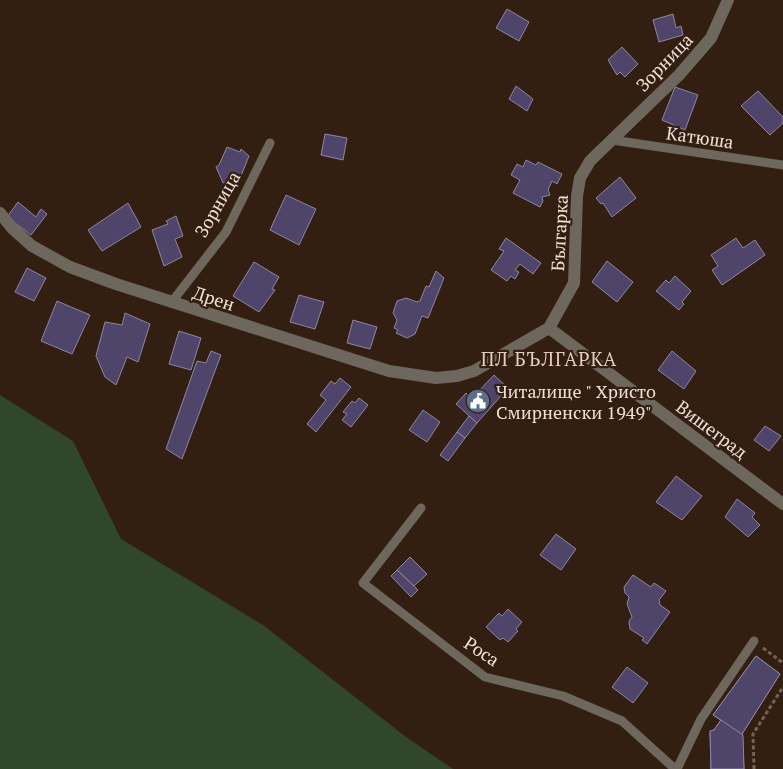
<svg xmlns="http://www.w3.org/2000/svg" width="783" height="769" font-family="'PT Serif',serif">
	<rect width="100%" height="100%" fill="#321f11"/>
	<path fill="#31472b" d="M 0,395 L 73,441 L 121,539 L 263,625 L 406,737 L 453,769 L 0,769 Z"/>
	<g fill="#4f446a" stroke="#8d87a0">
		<path d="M 507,9 L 529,22 L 519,41 L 496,28 Z"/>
		<path d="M 673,14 L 676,28 L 681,26 L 683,35 L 659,42 L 653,20 Z"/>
		<path d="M 622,47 L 638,64 L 625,77 L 620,72 L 617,75 L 608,60 Z"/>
		<path d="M 516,86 L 533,99 L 527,111 L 509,99 Z"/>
		<path d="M 675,87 L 698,95 L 685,130 L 662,120 Z"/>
		<path d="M 758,91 L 783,117 L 783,123 L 770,135 L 741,106 Z"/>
		<path d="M 325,134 L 347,138 L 343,160 L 321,155 Z"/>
		<path d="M 227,147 L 240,152 L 241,149 L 249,156 L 241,176 L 232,173 L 229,181 L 223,183 L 216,167 L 219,165 Z"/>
		<path d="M 526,160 L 536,165 L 538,162 L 562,174 L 557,184 L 552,181 L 548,190 L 550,195 L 542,197 L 543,201 L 540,207 L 513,193 L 520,180 L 511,175 L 517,164 L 523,167 Z"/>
		<path d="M 620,177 L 636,198 L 612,217 L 603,203 L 601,204 L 596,198 Z"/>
		<path d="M 286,195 L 316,209 L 299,245 L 270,230 Z"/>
		<path d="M 18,202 L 36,217 L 41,209 L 47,214 L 31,235 L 7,217 Z"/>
		<path d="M 128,203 L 141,227 L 102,251 L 88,230 Z"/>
		<path d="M 176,216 L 183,236 L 175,239 L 182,257 L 164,266 L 152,230 L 168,224 L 166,221 Z"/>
		<path d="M 506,238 L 541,263 L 533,274 L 520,264 L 515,270 L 519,272 L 515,279 L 511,276 L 507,281 L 491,270 L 504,251 L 499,249 Z"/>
		<path d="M 736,238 L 743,248 L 755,240 L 765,255 L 722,285 L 712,270 L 718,266 L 711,255 Z"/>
		<path d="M 607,261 L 633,282 L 617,302 L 592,282 Z"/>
		<path d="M 254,262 L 279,277 L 272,289 L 275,290 L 259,312 L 233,296 Z"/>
		<path d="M 27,268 L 46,278 L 34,301 L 15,292 Z"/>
		<path d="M 436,271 L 444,278 L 428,318 L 422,316 L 415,334 L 407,338 L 396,333 L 398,330 L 394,328 L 397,320 L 393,313 L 397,301 L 406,298 L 417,302 L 420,301 L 426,286 L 429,287 Z"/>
		<path d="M 675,276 L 691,291 L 682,302 L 684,304 L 679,310 L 656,291 L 666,280 L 669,283 Z"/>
		<path d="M 299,295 L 324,302 L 315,329 L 290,322 Z"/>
		<path d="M 57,301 L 90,315 L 72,354 L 41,341 Z"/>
		<path d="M 125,313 L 150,324 L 138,362 L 127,357 L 116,385 L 105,377 L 96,356 L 105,322 L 122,325 Z"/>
		<path d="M 353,320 L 377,327 L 370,349 L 347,343 Z"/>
		<path d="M 179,331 L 201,338 L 191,370 L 169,364 Z"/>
		<path d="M 211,351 L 221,355 L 182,459 L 166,449 L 197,361 L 206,363 Z"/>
		<path d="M 672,351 L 696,371 L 684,389 L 658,370 Z"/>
		<path d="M 494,375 L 508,388 L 477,423 L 456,404 L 466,393 L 470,397 L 473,393 L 475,395 Z"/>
		<path d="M 340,378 L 351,387 L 316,432 L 307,424 L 326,400 L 320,395 L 331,381 L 335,384 Z"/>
		<path d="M 359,398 L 368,405 L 351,427 L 342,420 L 347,414 L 343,412 L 352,401 L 355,403 Z"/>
		<path d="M 423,410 L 440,422 L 427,442 L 409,430 Z"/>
		<path d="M 469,416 L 477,423 L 465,438 L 457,432 Z"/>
		<path d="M 765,426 L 781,436 L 769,451 L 754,440 Z"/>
		<path d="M 457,432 L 465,438 L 448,461 L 440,455 Z"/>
		<path d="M 676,476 L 702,496 L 682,520 L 656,502 Z"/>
		<path d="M 737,499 L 755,513 L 752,517 L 760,525 L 748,537 L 725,517 Z"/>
		<path d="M 556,534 L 576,549 L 561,570 L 540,555 Z"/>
		<path d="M 410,557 L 427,574 L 414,586 L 397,570 Z"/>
		<path d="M 397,570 L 418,590 L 411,597 L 391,576 Z"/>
		<path d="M 633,575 L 651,587 L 654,583 L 666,591 L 659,600 L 660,605 L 670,612 L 647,644 L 642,640 L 644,638 L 630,629 L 629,621 L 632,617 L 627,604 L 629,597 L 625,593 L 624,587 Z"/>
		<path d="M 508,609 L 522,622 L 516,629 L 518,631 L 508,642 L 503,638 L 500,640 L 486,627 L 499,613 L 502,616 Z"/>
		<path d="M 756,656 L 780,674 L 742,734 L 713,715 Z"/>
		<path d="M 756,656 L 780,674 L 742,734 L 744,769 L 711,769 L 710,731 L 714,730 L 721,720 L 713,715 Z"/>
		<path d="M 627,667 L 648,683 L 633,703 L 612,687 Z"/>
		<path d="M 721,720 L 743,735 L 744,769 L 711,769 L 710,731 L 714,730 Z"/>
	</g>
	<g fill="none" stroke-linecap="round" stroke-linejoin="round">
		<g stroke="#736256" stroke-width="3" stroke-dasharray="4 2.5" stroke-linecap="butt">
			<path d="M 763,648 L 783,663"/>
			<path d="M 754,769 L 753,734 L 783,687"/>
		</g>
		<g stroke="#6d675d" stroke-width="9">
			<path d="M 612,140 L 783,165"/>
			<path d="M 171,303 L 226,232 L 270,143"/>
			<path d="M 421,508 L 363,583 L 485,677 L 563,696 L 622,721 L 675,769"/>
			<path d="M 677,769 L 701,719 L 754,641"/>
		</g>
		<g stroke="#6d675d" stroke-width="12">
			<path d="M 0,213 L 12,228 L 32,246 L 70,267 L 116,284 L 389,371 L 436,378 L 457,376 L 474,371 L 549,328 L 574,283 L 577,196 L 580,178 L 590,161 L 679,75 L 711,38 L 728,0"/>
			<path d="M 549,328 L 783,504"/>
		</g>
	</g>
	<defs>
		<g id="civic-disc" transform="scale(1.25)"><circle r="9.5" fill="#5c6f8a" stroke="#321f11"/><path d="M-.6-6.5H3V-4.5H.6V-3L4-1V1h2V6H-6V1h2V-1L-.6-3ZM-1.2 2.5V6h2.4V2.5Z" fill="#fff"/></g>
	</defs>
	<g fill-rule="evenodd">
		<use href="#civic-disc" x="478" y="401"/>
	</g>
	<g text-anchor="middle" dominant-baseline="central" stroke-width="4.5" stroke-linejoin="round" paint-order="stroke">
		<g font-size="18" fill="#efe1d8" stroke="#321f11">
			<text transform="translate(664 62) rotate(-46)">Зорница</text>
			<text transform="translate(700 137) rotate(8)">Катюша</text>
			<text transform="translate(217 204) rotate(-60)">Зорница</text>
			<text transform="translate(559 233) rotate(-87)">Българка</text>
			<text transform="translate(214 298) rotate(18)">Дрен</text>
			<text transform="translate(712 429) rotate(37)">Вишеград</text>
			<text transform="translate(482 651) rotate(33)">Роса</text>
		</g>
		<g font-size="18" fill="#efe1d8" stroke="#321f11" text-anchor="start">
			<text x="496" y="391">Читалище " Христо<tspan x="496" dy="21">Смирненски 1949"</tspan></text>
		</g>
		<g font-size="19" letter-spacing="1" fill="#e7ccba" stroke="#321f11">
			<text x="549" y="358">ПЛ БЪЛГАРКА</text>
		</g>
	</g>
</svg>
